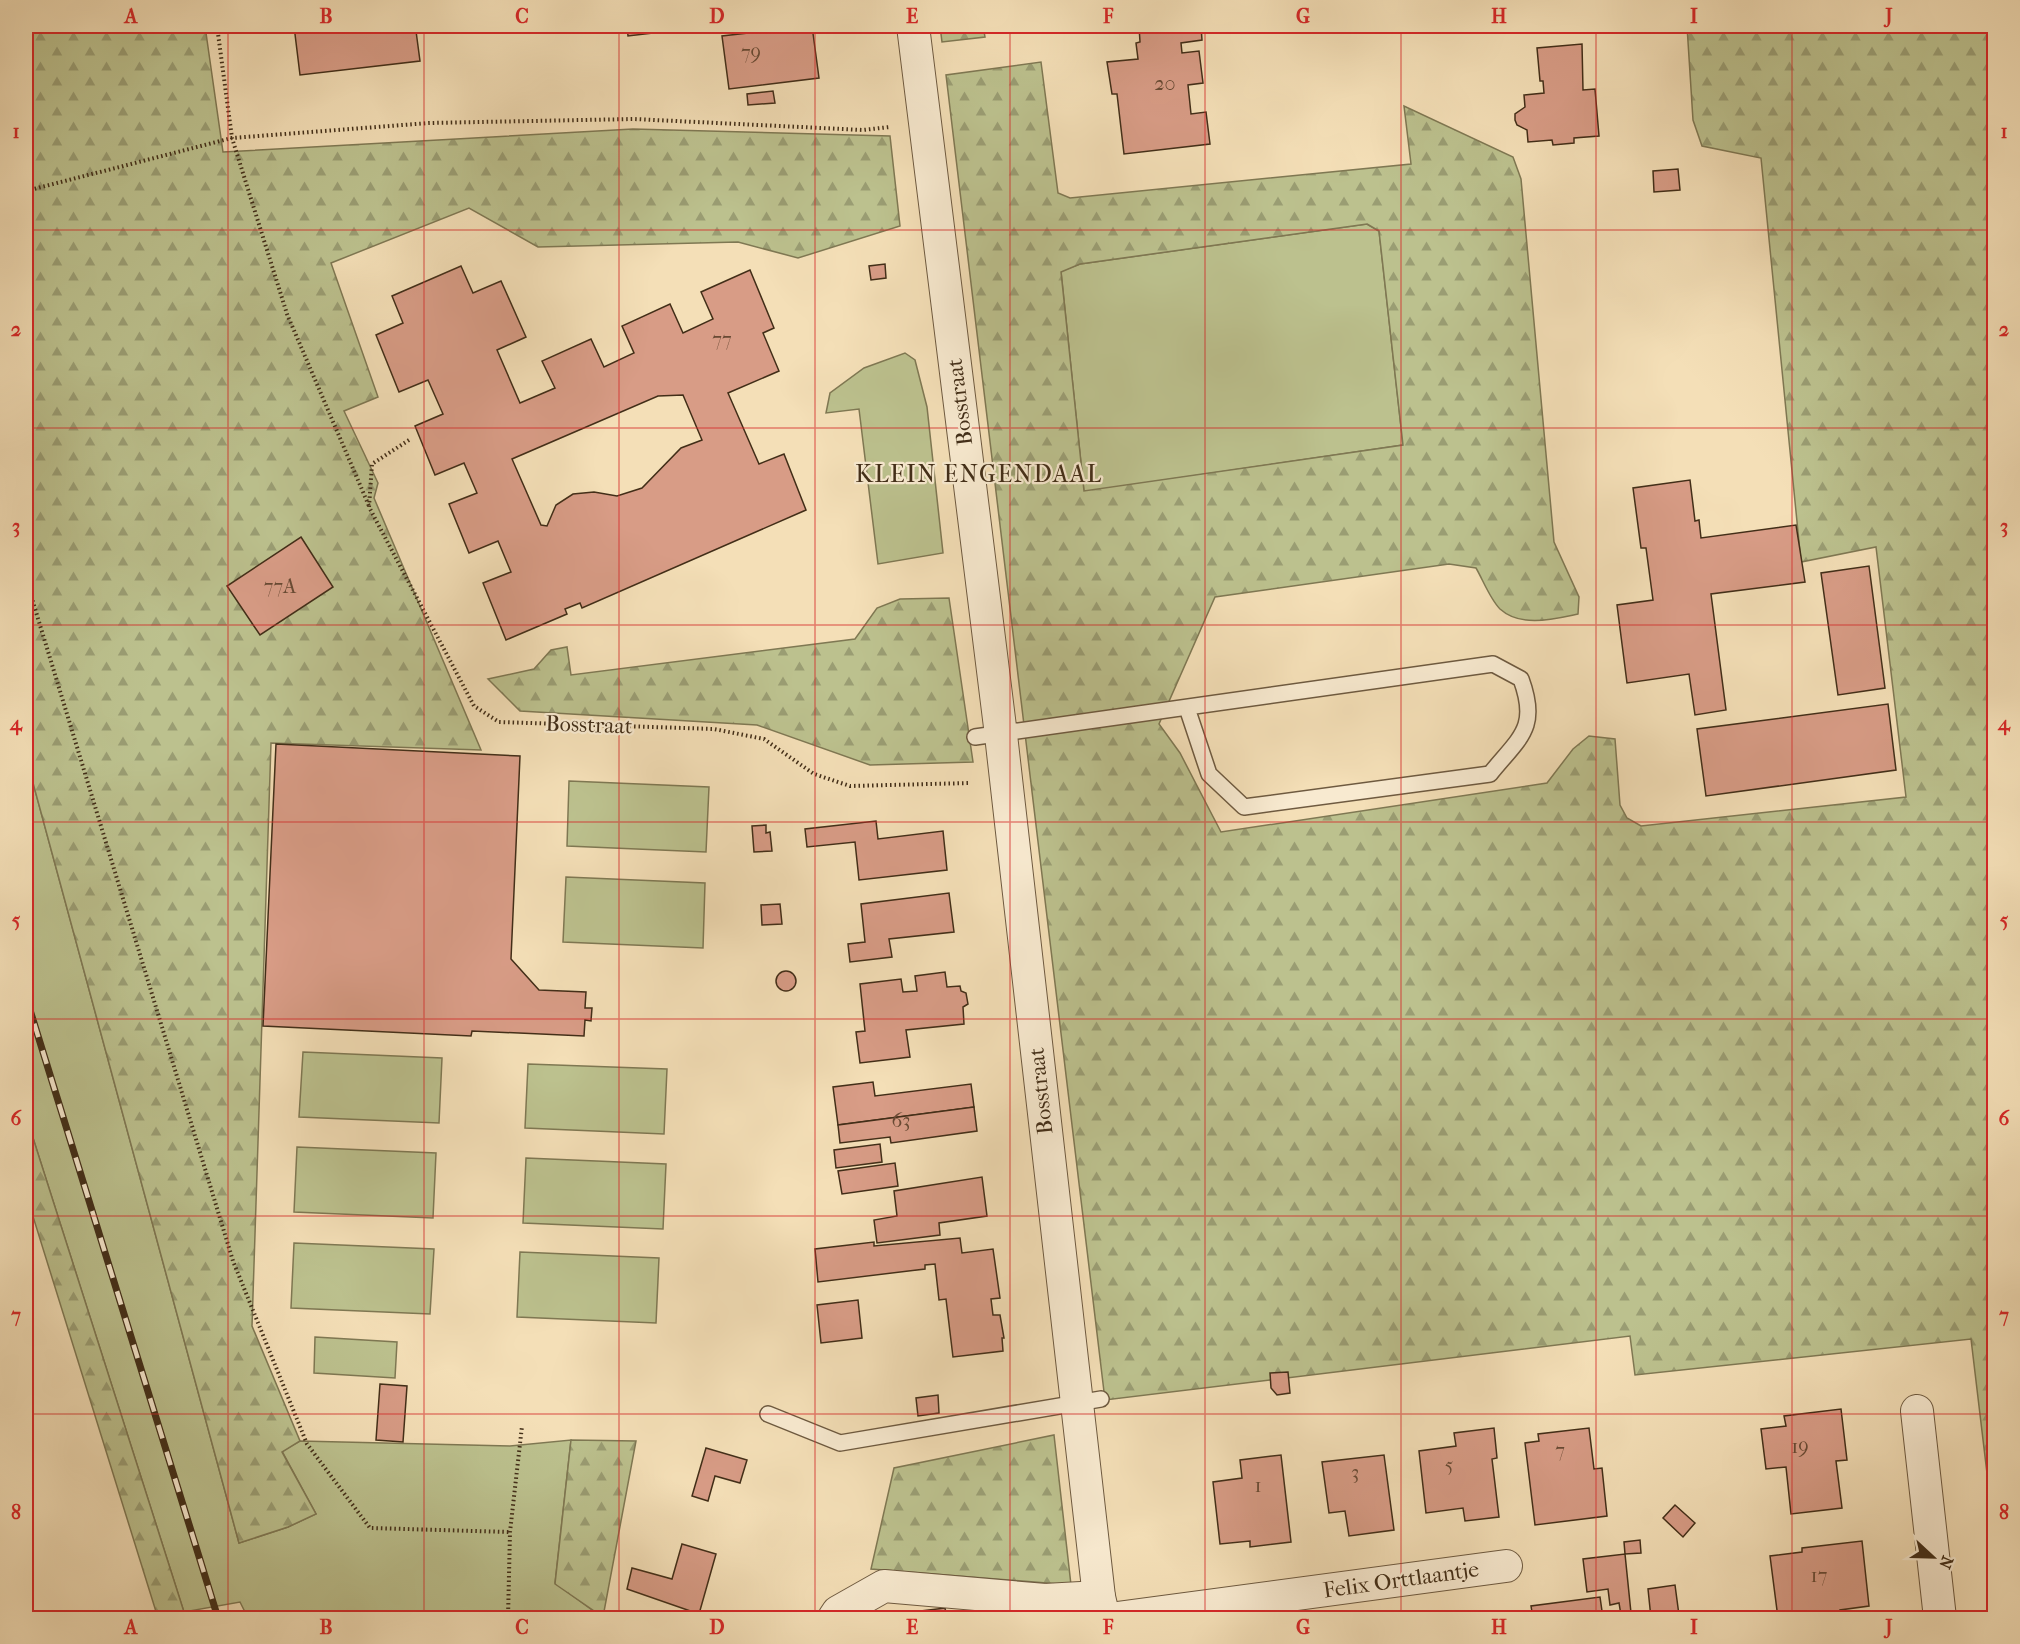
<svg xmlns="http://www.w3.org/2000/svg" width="2020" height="1644" font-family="'IM FELL French Canon',serif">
	<defs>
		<pattern id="forest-firs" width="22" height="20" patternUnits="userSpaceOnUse" patternTransform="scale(1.5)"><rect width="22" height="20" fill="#bcc18e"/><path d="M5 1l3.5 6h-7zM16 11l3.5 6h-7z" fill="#9a9d73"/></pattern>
	</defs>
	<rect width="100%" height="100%" fill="#f4dfb7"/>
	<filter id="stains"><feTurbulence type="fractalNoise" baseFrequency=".00333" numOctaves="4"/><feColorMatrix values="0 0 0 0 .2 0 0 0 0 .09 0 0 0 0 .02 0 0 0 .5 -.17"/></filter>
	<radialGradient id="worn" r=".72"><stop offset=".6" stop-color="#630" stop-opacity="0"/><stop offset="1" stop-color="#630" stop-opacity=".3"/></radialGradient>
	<g fill="#bcc18e" stroke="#7f7853" stroke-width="1.5">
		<path d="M 1367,224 L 1379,231 L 1403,445 L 1084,492 L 1061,271 L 1080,264 Z"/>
		<path d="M 905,353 L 915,360 L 927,407 L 943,553 L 878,564 L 859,409 L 826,413 L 830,393 L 864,368 Z"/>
		<path d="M 26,757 L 239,1543 L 288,1527 L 316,1514 L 282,1451 L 300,1441 L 510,1446 L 571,1440 L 555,1583 L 603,1618 L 419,1618 L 417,1613 L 358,1618 L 248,1618 L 240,1602 L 184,1612 L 26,1116 Z"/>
		<path d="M 569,781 L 709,787 L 706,852 L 567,846 Z"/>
		<path d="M 566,877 L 705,883 L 703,948 L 563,942 Z"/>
		<path d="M 303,1052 L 442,1058 L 439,1123 L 299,1117 Z"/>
		<path d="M 528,1064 L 667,1069 L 664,1134 L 525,1128 Z"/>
		<path d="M 297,1147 L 436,1153 L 433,1218 L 294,1212 Z"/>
		<path d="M 526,1158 L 666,1164 L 663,1229 L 523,1223 Z"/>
		<path d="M 294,1243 L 434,1249 L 430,1314 L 291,1308 Z"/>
		<path d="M 520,1252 L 659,1258 L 656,1323 L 517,1317 Z"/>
		<path d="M 315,1337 L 397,1342 L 395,1378 L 314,1373 Z"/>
	</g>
	<g fill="url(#forest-firs)" stroke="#7f7853" stroke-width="1.5" fill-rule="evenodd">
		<path d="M 26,26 L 205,26 L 223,152 L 633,129 L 890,136 L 900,226 L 798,258 L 738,242 L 538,247 L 469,208 L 331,263 L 378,397 L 344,411 L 378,483 L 374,498 L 481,750 L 271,743 L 252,1326 L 300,1441 L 282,1452 L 316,1514 L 288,1527 L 239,1543 L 26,757 Z"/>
		<path d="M 940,26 L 983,26 L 985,37 L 942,42 Z"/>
		<path d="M 1687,26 L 1992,26 L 1994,52 L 1994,1532 L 1971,1339 L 1635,1375 L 1630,1336 L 1105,1400 L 946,75 L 1041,62 L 1058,193 L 1070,198 L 1411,164 L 1404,106 L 1513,157 L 1521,179 L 1554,542 L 1579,597 L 1578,614 C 1554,619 1521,628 1500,609 C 1490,599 1483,580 1476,568 L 1449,564 L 1215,597 L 1159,724 L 1180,753 L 1221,832 L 1547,783 L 1573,749 L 1589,736 L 1615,739 L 1620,805 L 1627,818 L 1641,826 L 1906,797 L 1876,547 L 1801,562 L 1761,158 L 1702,146 L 1693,120 ZM 1367,224 L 1379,231 L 1403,445 L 1084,491 L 1061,272 L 1080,264 Z"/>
		<path d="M 949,598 L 973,762 L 870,765 L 757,725 L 520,711 L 488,679 L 534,669 L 551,650 L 567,647 L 571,675 L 855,639 L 877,608 L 900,599 Z"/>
		<path d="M 26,1116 L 184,1612 L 184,1618 L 158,1618 L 26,1194 Z"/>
		<path d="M 1054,1435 L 1071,1585 L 871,1569 L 894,1468 Z"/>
		<path d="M 571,1440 L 636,1441 L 603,1617 L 555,1584 Z"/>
	</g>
	<g fill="#d89c86" stroke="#422e18" stroke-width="1.5" fill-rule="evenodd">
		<path d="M 294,26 L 463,26 L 416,31 L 420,61 L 300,75 Z"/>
		<path d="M 627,26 L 687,26 L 687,29 L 628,36 Z"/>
		<path d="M 812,26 L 819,78 L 729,89 L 722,36 Z"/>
		<path d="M 1139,26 L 1201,26 L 1202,40 L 1181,43 L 1182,53 L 1199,51 L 1203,83 L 1188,85 L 1191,114 L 1206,112 L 1210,144 L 1124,154 L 1117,94 L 1112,94 L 1107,62 L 1138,59 L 1136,43 L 1140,42 Z"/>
		<path d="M 1582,44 L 1583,90 L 1595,89 L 1599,136 L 1574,138 L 1574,143 L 1553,145 L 1552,140 L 1528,142 L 1527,130 L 1517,125 L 1515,120 L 1515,114 L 1525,107 L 1524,95 L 1544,93 L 1543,81 L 1540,81 L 1537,48 Z"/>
		<path d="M 773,91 L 775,103 L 748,105 L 747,94 Z"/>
		<path d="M 1678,169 L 1680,190 L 1654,192 L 1653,171 Z"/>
		<path d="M 885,264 L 886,278 L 871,280 L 869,266 Z"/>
		<path d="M 461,266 L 473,293 L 501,281 L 526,337 L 497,350 L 520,403 L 555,388 L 542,361 L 591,339 L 604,367 L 634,353 L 622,326 L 670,304 L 683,333 L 713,319 L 701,292 L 750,270 L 774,328 L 763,333 L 779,371 L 728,393 L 759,464 L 784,454 L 806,510 L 582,608 L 580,603 L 565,609 L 567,614 L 506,640 L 483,583 L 511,572 L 498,541 L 469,553 L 449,504 L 477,493 L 464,463 L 435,475 L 415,426 L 443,414 L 428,380 L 399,392 L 376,335 L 403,323 L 392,296 ZM 683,395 L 702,440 L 681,448 L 642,488 L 617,496 L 594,492 L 573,494 L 556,505 L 547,526 L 541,525 L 512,459 L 658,396 Z"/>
		<path d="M 1690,480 L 1695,521 L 1699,520 L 1701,538 L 1796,525 L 1805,582 L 1711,594 L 1726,710 L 1695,715 L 1689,674 L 1627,683 L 1617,605 L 1653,600 L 1646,548 L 1641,548 L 1633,488 Z"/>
		<path d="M 301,537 L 333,587 L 260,635 L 227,586 Z"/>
		<path d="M 1869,566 L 1885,688 L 1838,695 L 1821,573 Z"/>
		<path d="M 1888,704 L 1896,770 L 1706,796 L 1697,729 Z"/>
		<path d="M 276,744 L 520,756 L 511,959 L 539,990 L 586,992 L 585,1008 L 592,1008 L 591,1021 L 585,1020 L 584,1036 L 472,1031 L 471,1036 L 263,1026 Z"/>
		<path d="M 876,821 L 878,839 L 943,831 L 947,870 L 859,880 L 855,842 L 807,847 L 805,829 Z"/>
		<path d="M 766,825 L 766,833 L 770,832 L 772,851 L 754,852 L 752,826 Z"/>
		<path d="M 949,893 L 954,932 L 889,939 L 892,957 L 850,962 L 848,944 L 865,942 L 861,904 Z"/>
		<path d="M 780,904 L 782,924 L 762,925 L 761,905 Z"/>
		<circle cx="786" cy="981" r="10"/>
		<path d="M 945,972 L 947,987 L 960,986 L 961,991 L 966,993 L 968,1004 L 963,1007 L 964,1024 L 906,1030 L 910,1057 L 860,1063 L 856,1032 L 865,1031 L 860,984 L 901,979 L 903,992 L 917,991 L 915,976 Z"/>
		<path d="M 873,1082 L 875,1096 L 971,1084 L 974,1107 L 838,1125 L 833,1087 Z"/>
		<path d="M 974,1107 L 977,1131 L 891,1143 L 890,1137 L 840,1143 L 838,1125 Z"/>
		<path d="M 880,1144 L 882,1162 L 836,1168 L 834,1150 Z"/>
		<path d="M 895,1163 L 898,1186 L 842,1194 L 838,1171 Z"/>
		<path d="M 982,1177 L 987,1216 L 939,1223 L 940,1235 L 877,1243 L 874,1220 L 897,1216 L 894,1191 Z"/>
		<path d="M 960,1238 L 962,1253 L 993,1249 L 1000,1298 L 991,1299 L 993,1315 L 1000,1315 L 1004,1338 L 1002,1338 L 1003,1351 L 953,1357 L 946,1299 L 939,1300 L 935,1264 L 925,1265 L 925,1269 L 818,1282 L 815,1249 L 874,1242 L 874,1246 Z"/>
		<path d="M 858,1300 L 862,1338 L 821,1343 L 817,1305 Z"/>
		<path d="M 1288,1372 L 1290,1393 L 1277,1395 L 1271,1388 L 1270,1373 Z"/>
		<path d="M 380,1384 L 407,1386 L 403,1442 L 376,1440 Z"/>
		<path d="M 938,1395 L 939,1413 L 918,1416 L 916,1398 Z"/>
		<path d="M 1841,1409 L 1847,1460 L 1836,1461 L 1842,1508 L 1791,1514 L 1786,1467 L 1766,1469 L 1761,1429 L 1786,1426 L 1784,1416 Z"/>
		<path d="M 1494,1428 L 1497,1458 L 1492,1459 L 1499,1517 L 1465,1521 L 1463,1508 L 1426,1513 L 1419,1451 L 1456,1446 L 1454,1433 Z"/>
		<path d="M 1589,1428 L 1594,1469 L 1602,1468 L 1607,1516 L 1535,1525 L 1525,1443 L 1539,1441 L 1538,1434 Z"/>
		<path d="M 706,1448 L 747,1460 L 740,1483 L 715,1476 L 708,1501 L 692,1496 Z"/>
		<path d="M 1281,1455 L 1291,1542 L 1250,1547 L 1250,1541 L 1220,1544 L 1213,1482 L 1242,1478 L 1240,1460 Z"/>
		<path d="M 1384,1455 L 1394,1530 L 1349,1536 L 1345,1511 L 1329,1513 L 1322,1462 Z"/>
		<path d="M 1675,1505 L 1695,1523 L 1683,1537 L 1663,1518 Z"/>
		<path d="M 1640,1540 L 1641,1553 L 1625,1554 L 1624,1542 Z"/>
		<path d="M 1862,1541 L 1869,1606 L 1840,1610 L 1841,1618 L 1778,1618 L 1770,1556 L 1802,1552 L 1802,1548 Z"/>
		<path d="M 682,1544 L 716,1554 L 699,1614 L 627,1589 L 632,1568 L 672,1579 Z"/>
		<path d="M 1625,1554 L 1631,1613 L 1621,1615 L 1619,1603 L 1610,1605 L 1608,1589 L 1587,1592 L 1583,1559 Z"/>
		<path d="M 1675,1585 L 1679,1615 L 1651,1618 L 1648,1589 Z"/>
		<path d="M 1600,1597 L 1603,1618 L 1533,1618 L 1531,1606 Z"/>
		<path d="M 945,1608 L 947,1618 L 921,1618 L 921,1611 Z"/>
	</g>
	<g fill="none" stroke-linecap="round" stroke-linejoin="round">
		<g stroke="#6e5a40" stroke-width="18">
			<g id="lane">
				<path d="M 975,737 L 1493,664 L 1521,679 C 1539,728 1520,737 1490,774 L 1244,807 L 1209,774 L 1187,708"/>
				<path d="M 768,1414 L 840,1443 L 1101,1399"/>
			</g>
		</g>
		<g stroke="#6e5a40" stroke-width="34">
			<g id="street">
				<path d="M 913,26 L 1001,735 L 1099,1597 L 1104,1618"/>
				<path d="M 1917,1411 L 1940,1618"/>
				<path d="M 834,1618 L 838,1612 L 884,1586 L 1045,1600 L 1099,1597"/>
				<path d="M 1117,1618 L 1506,1566"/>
			</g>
		</g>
		<g stroke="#422e18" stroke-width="4" stroke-dasharray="1.5 3" stroke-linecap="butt">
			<path d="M 217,26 L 232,138 L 287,314 L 369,506"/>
			<path d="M 26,191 L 232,138 L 429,123 L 634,119 L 863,130 L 890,127"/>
			<path d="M 409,440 L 372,464 L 369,507 L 474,706 L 499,722 L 714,729 L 764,739 L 814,774 L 850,786 L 970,783"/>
			<path d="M 26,579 L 233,1261 L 307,1444 L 370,1528 L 510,1532"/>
			<path d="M 508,1618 L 510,1532 L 522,1426"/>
		</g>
		<use href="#lane" stroke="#f8ead0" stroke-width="15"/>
		<use href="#street" stroke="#f8ead0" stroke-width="32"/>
		<g stroke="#422e18" stroke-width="7">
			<path id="rail" d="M 26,997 L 218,1618"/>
		</g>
		<use href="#rail" stroke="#f8ead0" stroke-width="4.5" stroke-dasharray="14" stroke-linecap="butt"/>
	</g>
	<path fill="none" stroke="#d62828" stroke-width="1.5" stroke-opacity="0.55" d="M 228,26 L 228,1618M 424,26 L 424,1618M 619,26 L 619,1618M 815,26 L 815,1618M 1010,26 L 1010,1618M 1205,26 L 1205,1618M 1401,26 L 1401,1618M 1596,26 L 1596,1618M 1792,26 L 1792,1618M 26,230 L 1994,230M 26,428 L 1994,428M 26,625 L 1994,625M 26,822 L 1994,822M 26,1019 L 1994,1019M 26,1216 L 1994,1216M 26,1414 L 1994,1414"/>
	<g text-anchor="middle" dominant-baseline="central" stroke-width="4.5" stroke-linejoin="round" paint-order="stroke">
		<g font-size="20" fill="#684a34">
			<text x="751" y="52">79</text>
			<text x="1165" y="83">20</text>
			<text x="722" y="339">77</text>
			<text x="280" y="586">77A</text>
			<text x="901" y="1120">63</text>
			<text x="1800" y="1446">19</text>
			<text x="1560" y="1450">7</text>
			<text x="1449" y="1465">5</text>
			<text x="1355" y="1472">3</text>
			<text x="1258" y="1485">1</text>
			<text x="1819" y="1575">17</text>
		</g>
		<g font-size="22" fill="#422e18" stroke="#f8ead0">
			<text transform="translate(960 402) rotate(-97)">Bosstraat</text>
			<text transform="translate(589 725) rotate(2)">Bosstraat</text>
			<text transform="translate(1041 1091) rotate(-96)">Bosstraat</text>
			<text transform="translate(1401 1580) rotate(-8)">Felix Orttlaantje</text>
		</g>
		<g font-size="24" letter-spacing="1.5" fill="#422e18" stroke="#f8ead0">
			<text x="979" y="474">KLEIN ENGENDAAL</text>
		</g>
	</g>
	<rect width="2020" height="1644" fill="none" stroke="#f4dfb7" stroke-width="66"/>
	<g transform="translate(1933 1557) rotate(112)" stroke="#f8ead0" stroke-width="4.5" paint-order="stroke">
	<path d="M0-4.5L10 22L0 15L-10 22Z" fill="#422e18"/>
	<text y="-9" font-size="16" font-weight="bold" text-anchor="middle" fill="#422e18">N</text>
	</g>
	<rect x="33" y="33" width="1954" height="1578" fill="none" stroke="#d62828" stroke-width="2"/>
	<g font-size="20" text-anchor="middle" font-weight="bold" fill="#d62828">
		<text x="131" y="23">A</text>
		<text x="326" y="23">B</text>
		<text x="522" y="23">C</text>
		<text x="717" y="23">D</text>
		<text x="912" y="23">E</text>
		<text x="1108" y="23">F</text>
		<text x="1303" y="23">G</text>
		<text x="1499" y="23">H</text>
		<text x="1694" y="23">I</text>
		<text x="1889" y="23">J</text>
		<text x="16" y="138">1</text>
		<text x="2004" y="138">1</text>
		<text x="16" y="336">2</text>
		<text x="2004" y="336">2</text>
		<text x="16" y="533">3</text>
		<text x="2004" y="533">3</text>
		<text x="16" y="730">4</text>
		<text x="2004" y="730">4</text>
		<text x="16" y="927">5</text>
		<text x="2004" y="927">5</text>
		<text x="16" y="1125">6</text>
		<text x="2004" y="1125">6</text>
		<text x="16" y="1322">7</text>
		<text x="2004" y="1322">7</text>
		<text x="16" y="1519">8</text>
		<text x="2004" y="1519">8</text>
		<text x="131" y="1634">A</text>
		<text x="326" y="1634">B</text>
		<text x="522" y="1634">C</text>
		<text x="717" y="1634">D</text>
		<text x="912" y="1634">E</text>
		<text x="1108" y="1634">F</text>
		<text x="1303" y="1634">G</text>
		<text x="1499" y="1634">H</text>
		<text x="1694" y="1634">I</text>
		<text x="1889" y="1634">J</text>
	</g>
	<rect width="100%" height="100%" filter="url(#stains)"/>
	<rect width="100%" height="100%" fill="url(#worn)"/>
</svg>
